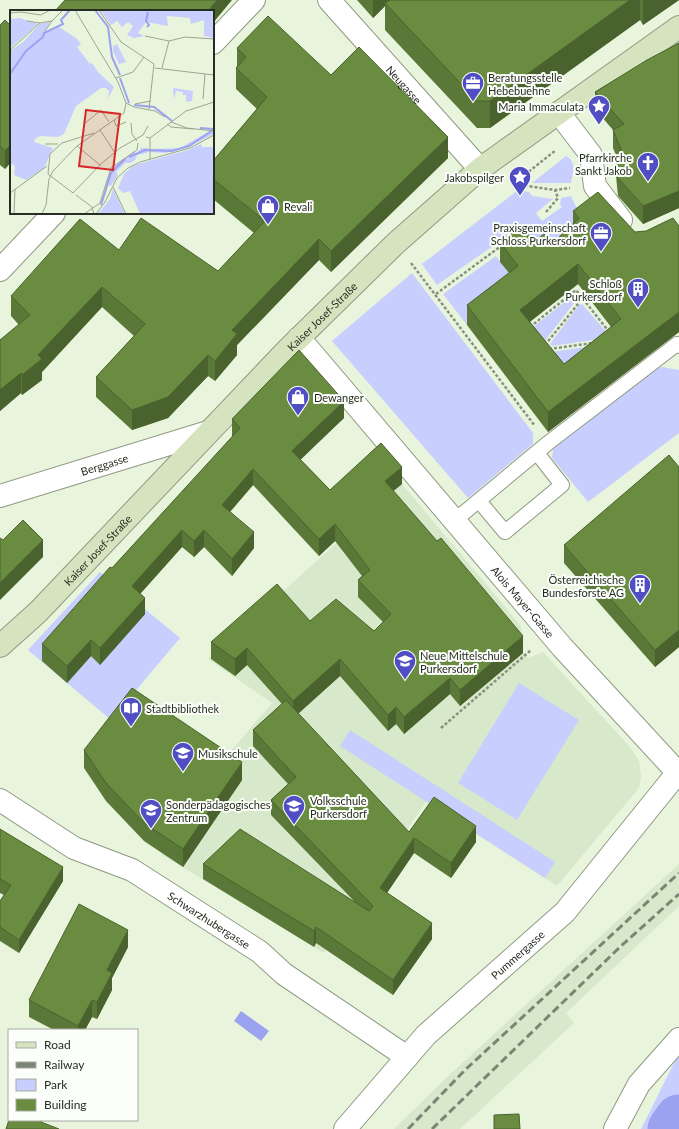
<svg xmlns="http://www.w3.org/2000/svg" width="679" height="1129" font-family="Lato,sans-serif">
	<rect width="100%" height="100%" fill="#e8f5dc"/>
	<g fill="#d8e8ca">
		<path d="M 402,484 L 521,626 L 521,637 L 517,646 L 528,658 L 543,652 L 630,747 L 639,761 L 641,776 L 639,788 L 557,886 L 426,802 L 324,953 L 161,854 L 192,802 L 219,765 L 272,703 L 208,659 Z"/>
		<path d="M 679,864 L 679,906 L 566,1013 L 574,1023 L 460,1129 L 394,1129 L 445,1079 Z"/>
	</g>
	<g fill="#c8cefd">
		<path d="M 566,156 C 577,162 573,172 571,183 L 532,183 Z"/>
		<path d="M 518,190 L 529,192 L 532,196 L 553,199 L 536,213 L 542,221 L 562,207 L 560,204 L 561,198 L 571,196 L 583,221 L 558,243 L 522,245 L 513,232 L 437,285 L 422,264 Z"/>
		<path d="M 496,256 L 518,286 L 467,325 L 443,294 Z"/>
		<path d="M 412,273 L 533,433 L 533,444 L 468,498 L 332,341 Z"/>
		<path d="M 575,294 L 578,298 L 540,347 L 528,331 Z"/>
		<path d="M 582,304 L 609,335 L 608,338 L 552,346 L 550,344 L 579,305 Z"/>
		<path d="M 606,344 L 564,377 L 545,353 Z"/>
		<path d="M 662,367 L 679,370 L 679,433 L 588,502 L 552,458 L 553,450 L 558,442 L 651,371 Z"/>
		<path d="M 100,572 L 180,638 L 111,720 L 28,650 Z"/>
		<path d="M 519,683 L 579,720 L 517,820 L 458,783 Z"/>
		<path d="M 350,730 L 555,862 L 545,878 L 340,746 Z"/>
		<path d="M 679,1053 L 679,1129 L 641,1129 Z"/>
	</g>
	<path fill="#9ba3f0" d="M 241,1011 L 269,1031 L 261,1041 L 234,1021 Z"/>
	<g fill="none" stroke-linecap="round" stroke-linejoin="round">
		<path stroke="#9ba3f0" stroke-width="49" d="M 672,1129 L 679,1119"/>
		<g stroke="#8e9983" stroke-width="16">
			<g id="lane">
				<path d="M 479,501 L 505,532 L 562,485 L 537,453"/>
				<path d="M 454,521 L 548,443 L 677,344 L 679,346"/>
			</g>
		</g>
		<g stroke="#8e9983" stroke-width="24">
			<g id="street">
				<path id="s1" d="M 329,0 L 480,169"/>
				<path d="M 213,43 L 254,0"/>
				<path d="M 559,113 L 591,155 L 595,186 L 621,220"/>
				<path d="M 0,270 L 54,213"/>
				<path id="s2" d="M 299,338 L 562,647 L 678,773"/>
				<path id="s3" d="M 0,496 L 208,432"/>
				<path id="s4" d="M 0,800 L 74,848 L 132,870 L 260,952 L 284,974 L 407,1057"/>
				<path id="s5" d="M 345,1129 L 426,1035 L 565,912 L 679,771"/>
				<path d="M 615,1129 L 639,1084 L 679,1039"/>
			</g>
		</g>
		<g stroke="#8e9983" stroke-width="24">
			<g id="secondary">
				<path id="s6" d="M 0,646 L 38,612 L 288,349 L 396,243 L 480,169 L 679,27"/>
			</g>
		</g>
		<g stroke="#88917f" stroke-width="2.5" stroke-dasharray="3 2" stroke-linecap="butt">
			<path d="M 511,179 L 527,186 L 555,190 L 570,188"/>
			<path d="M 517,181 L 556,150"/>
			<path d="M 546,212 L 558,198 L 555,190"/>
			<path d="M 411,263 L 535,426"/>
			<path d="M 436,294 L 501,246"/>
			<path d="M 530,327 L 576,290 L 610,333"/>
			<path d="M 545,345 L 586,294"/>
			<path d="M 549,349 L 593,343"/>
			<path d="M 441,728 L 531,650"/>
		</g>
		<use href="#lane" stroke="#fff" stroke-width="14"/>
		<use href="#street" stroke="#fff" stroke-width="22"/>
		<use href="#secondary" stroke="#d5e4bf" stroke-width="22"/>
		<g stroke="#7c8474" stroke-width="3" stroke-dasharray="8 4" stroke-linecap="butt">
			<path d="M 408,1129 L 465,1070 L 679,873"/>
			<path d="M 432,1129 L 621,946 L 679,894"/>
		</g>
	</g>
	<g fill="#5a7837" fill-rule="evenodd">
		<path d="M 357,0 L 679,0 L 643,25 L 640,20 L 490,128 L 477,128 L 385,30 L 385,6 L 373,18 Z"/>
		<path d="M 0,25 L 11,26 L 11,162 L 5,169 L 0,165 Z"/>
		<path d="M 679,43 L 679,208 L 643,224 L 618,196 L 616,176 L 616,159 L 617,157 L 613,148 L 613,130 L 595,109 L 595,92 Z"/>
		<path d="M 237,48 L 331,75 L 448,158 L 331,272 L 319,260 L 237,345 L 237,355 L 215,381 L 208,376 L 168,418 L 132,430 L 96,397 L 96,377 L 134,336 L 102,307 L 42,372 L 42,380 L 22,395 L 21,393 L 0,411 L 0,340 L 19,325 L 11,316 L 11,296 L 119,250 L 218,271 L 254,233 L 213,199 L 213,161 L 257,109 L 236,89 L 236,68 L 237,66 Z"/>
		<path d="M 573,211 L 679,332 L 548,432 L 467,325 L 467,305 L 509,273 L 500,262 L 500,242 L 534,242 L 553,243 L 573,224 ZM 578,284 L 611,327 L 564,364 L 530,322 Z"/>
		<path d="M 344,418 L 300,459 L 330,490 L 402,484 L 393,491 L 523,653 L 460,706 L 450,694 L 404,734 L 396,724 L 388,731 L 340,676 L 298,714 L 409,832 L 476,842 L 451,878 L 414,853 L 387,893 L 432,939 L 393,995 L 316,943 L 314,947 L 203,879 L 203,864 L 354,901 L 271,815 L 271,800 L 288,784 L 253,746 L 253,730 L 282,704 L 247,665 L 235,676 L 211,659 L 211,642 L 310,621 L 374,631 L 383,622 L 358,597 L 358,580 L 362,576 L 335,541 L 319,556 L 253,485 L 230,512 L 254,548 L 232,576 L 204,547 L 194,557 L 182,547 L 140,594 L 145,614 L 100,665 L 91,656 L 67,683 L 42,661 L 42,644 L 233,437 L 232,436 L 232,419 Z"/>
		<path d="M 679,467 L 679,647 L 655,667 L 564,563 L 564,545 Z"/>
		<path d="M 84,750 L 242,780 L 183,867 L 144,841 L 106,801 L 84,768 Z"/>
		<path d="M 0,829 L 63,881 L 19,953 L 0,941 L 0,901 L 4,895 L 0,893 Z"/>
		<path d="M 128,947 L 112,978 L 112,990 L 97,1019 L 92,1017 L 85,1030 L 54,1030 L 29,1017 L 29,1000 Z"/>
	</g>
	<g fill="#4a622d">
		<path d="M 217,0 L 232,0 L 213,23 L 213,11 L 208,11 Z"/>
		<path d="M 373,0 L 392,0 L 385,3 L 385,6 L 373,18 Z"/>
		<path d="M 630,0 L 640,0 L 640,20 L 490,128 L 490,101 Z"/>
		<path d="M 643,0 L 679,0 L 643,25 Z"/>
		<path d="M 448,137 L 448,158 L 331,272 L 331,251 Z"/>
		<path d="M 11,144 L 11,162 L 5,169 L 5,151 Z"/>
		<path d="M 679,191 L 679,208 L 643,224 L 643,206 Z"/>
		<path d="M 319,239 L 319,260 L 237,345 L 237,355 L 215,381 L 215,361 L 232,330 Z"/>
		<path d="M 578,264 L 578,284 L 520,329 L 520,310 Z"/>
		<path d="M 102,287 L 102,307 L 42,372 L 42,380 L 22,395 L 22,375 L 38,355 Z"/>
		<path d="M 679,312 L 679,332 L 548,432 L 548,412 Z"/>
		<path d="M 208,355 L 208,376 L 168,418 L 132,430 L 132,410 Z"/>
		<path d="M 21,373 L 21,393 L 0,411 L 0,390 Z"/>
		<path d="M 344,401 L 344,418 L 292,468 L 292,451 Z"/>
		<path d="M 402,467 L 402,484 L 385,498 L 385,481 Z"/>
		<path d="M 253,469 L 253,485 L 222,521 L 222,505 Z"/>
		<path d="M 335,524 L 335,541 L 319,556 L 319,539 Z"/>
		<path d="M 182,530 L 182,547 L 132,603 L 132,586 Z"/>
		<path d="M 204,530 L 204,547 L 194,557 L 194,541 Z"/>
		<path d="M 254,532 L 254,548 L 232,576 L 232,559 Z"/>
		<path d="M 43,540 L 43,557 L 0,600 L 0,583 Z"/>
		<path d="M 145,598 L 145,614 L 100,665 L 100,648 Z"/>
		<path d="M 679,630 L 679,647 L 655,667 L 655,650 Z"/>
		<path d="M 523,636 L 523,653 L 460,706 L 460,690 Z"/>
		<path d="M 91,640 L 91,656 L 67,683 L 67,666 Z"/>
		<path d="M 247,648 L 247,665 L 235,676 L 235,659 Z"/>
		<path d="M 340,659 L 340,676 L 293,718 L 293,701 Z"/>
		<path d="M 450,678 L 450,694 L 404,734 L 404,717 Z"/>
		<path d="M 396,707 L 396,724 L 388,731 L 388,715 Z"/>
		<path d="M 242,762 L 242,780 L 183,867 L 183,849 Z"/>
		<path d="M 476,826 L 476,842 L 451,878 L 451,863 Z"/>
		<path d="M 414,838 L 414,853 L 380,903 L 380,888 Z"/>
		<path d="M 63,867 L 63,881 L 19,953 L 19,940 Z"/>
		<path d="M 432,923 L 432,939 L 393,995 L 393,980 Z"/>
		<path d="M 316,927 L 316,943 L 314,947 L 314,931 Z"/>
		<path d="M 128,930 L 128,947 L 112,978 L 112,990 L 97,1019 L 97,1002 L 107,970 Z"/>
		<path d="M 92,1000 L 92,1017 L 85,1030 L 78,1030 L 78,1026 Z"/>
	</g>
	<g fill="#698c40" stroke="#4a622d" fill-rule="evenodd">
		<path d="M 65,0 L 217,0 L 208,11 L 55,11 Z"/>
		<path d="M 390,0 L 630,0 L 490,101 L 477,101 L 385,3 Z"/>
		<path d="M 268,16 L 331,75 L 359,47 L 448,137 L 331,251 L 319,239 L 232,330 L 237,334 L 215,361 L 208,355 L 168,397 L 132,410 L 96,377 L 145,324 L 102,287 L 38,355 L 42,359 L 22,375 L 21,373 L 0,390 L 0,340 L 30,315 L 11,296 L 80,219 L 119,250 L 141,218 L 218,271 L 265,221 L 213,179 L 213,161 L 267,97 L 236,68 L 246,57 L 237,48 Z"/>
		<path d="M 5,20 L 11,26 L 11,144 L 5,151 L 0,146 L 0,25 Z"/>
		<path d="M 679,43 L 679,191 L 643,206 L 618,178 L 616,159 L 621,149 L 613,130 L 624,124 L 595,92 L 647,60 Z"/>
		<path d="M 598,192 L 635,232 L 646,231 L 673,218 L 679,226 L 679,312 L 548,412 L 467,305 L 518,266 L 500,242 L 522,226 L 534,242 L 544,234 L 553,243 L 579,218 L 573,211 ZM 578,264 L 621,319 L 564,364 L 520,310 Z"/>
		<path d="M 299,350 L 344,401 L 292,451 L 330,490 L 381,443 L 402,467 L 385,481 L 437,541 L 441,538 L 523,636 L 460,690 L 450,678 L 404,717 L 396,707 L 388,715 L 340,659 L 293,701 L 247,648 L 235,659 L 211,642 L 277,584 L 310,621 L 336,599 L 374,631 L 391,614 L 358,580 L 370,570 L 335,524 L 319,539 L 253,469 L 222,505 L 254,532 L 232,559 L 204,530 L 194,541 L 182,530 L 132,586 L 145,598 L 100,648 L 91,640 L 67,666 L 42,644 L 110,567 L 112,568 L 240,428 L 232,419 Z"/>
		<path d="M 669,455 L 679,467 L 679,630 L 655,650 L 564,545 Z"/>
		<path d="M 23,520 L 43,540 L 0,583 L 0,538 L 3,540 Z"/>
		<path d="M 132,688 L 242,762 L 183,849 L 144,823 L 106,783 L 84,750 Z"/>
		<path d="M 286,700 L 409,832 L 434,797 L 476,826 L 451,863 L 414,838 L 380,888 L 432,923 L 393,980 L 316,927 L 314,931 L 203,864 L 240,829 L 369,911 L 373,906 L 271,800 L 296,777 L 253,730 Z"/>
		<path d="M 0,829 L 63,867 L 19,940 L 0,927 L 0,901 L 11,885 L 0,879 Z"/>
		<path d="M 79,904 L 128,930 L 107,970 L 112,973 L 97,1002 L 92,1000 L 78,1026 L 29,1000 Z"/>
		<path d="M 519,1114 L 520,1129 L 494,1129 L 494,1115 Z"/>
		<path d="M 9,1120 L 42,1120 L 41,1122 L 59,1129 L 6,1129 Z"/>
	</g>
	<defs>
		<g id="office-pin" transform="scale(1.15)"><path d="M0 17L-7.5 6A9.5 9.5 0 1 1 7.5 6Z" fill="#514ec4" stroke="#fcfef9"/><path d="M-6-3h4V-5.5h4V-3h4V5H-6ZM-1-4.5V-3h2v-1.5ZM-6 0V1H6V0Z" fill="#fff"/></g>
		<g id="sight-pin" transform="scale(1.15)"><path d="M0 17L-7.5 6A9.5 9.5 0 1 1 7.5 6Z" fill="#514ec4" stroke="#fcfef9"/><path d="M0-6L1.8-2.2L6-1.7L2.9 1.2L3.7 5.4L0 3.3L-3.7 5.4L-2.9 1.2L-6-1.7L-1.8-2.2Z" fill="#fff"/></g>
		<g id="church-pin" transform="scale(1.15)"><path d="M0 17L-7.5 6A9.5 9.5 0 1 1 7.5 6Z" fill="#514ec4" stroke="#fcfef9"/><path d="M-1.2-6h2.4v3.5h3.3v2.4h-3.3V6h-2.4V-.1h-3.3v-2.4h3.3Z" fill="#fff"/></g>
		<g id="shop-pin" transform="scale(1.15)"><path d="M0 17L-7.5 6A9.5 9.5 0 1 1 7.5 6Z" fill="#514ec4" stroke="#fcfef9"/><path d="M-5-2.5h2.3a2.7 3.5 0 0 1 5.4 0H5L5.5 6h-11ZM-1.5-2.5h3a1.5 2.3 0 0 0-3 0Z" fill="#fff"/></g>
		<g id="building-pin" transform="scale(1.15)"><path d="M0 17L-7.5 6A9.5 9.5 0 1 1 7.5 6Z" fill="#514ec4" stroke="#fcfef9"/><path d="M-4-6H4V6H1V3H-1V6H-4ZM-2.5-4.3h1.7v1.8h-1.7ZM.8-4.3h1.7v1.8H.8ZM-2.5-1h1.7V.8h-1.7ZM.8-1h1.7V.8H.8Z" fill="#fff"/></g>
		<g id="school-pin" transform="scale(1.15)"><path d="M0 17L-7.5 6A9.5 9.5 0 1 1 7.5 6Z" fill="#514ec4" stroke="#fcfef9"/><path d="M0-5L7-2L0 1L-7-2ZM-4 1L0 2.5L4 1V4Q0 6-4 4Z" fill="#fff"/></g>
		<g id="library-pin" transform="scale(1.15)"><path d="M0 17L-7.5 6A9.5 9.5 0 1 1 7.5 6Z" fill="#514ec4" stroke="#fcfef9"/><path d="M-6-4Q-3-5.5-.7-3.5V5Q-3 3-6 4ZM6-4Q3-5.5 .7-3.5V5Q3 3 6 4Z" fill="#fff"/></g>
	</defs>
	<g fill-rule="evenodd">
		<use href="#office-pin" x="473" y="83"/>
		<use href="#sight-pin" x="599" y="106"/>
		<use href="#church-pin" x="648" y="163"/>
		<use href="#sight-pin" x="520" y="177"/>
		<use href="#shop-pin" x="268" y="206"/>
		<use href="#office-pin" x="601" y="233"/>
		<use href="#building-pin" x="638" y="289"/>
		<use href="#shop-pin" x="298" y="397"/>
		<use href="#building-pin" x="640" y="585"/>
		<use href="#school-pin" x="405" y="661"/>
		<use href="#library-pin" x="131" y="708"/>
		<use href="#school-pin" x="183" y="753"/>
		<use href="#school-pin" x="294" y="806"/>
		<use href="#school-pin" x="151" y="810"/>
	</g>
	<g text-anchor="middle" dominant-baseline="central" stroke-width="4" stroke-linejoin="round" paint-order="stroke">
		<g font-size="11" fill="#282d23" stroke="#fcfef9" text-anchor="start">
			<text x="488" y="77">Beratungsstelle<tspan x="488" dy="13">Hebebuehne</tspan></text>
			<text x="584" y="106" text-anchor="end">Maria Immaculata</text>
			<text x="632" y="157" text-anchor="end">Pfarrkirche<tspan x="632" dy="13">Sankt Jakob</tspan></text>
			<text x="504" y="177" text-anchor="end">Jakobspilger</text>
			<text x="284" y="206">Revali</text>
			<text x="586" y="227" text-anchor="end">Praxisgemeinschaft<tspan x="586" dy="13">Schloss Purkersdorf</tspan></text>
			<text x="622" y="283" text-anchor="end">Schloß<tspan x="622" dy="13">Purkersdorf</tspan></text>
			<text x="314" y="397">Dewanger</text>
			<text x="624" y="579" text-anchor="end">Österreichische<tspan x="624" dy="13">Bundesforste AG</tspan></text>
			<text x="420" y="655">Neue Mittelschule<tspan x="420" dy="13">Purkersdorf</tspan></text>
			<text x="146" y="708">Stadtbibliothek</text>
			<text x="198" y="753">Musikschule</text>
			<text x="310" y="800">Volksschule<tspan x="310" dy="13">Purkersdorf</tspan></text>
			<text x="166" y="804">Sonderpädagogisches<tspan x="166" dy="13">Zentrum</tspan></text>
		</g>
		<g font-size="11" fill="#282d23" stroke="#fcfef9">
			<text stroke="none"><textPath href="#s1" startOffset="113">Neugasse</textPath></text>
			<text stroke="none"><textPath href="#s6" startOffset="461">Kaiser Josef-Straße</textPath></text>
			<text stroke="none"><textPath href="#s3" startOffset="109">Berggasse</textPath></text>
			<text stroke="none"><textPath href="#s6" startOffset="137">Kaiser Josef-Straße</textPath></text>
			<text stroke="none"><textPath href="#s2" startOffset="346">Alois Mayer-Gasse</textPath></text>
			<text stroke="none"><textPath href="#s4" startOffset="242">Schwarzhubergasse</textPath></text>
			<text stroke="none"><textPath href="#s5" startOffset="246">Pummergasse</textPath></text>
		</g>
	</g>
	<g transform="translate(10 10)">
		<rect width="204" height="204" fill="#e8f5dc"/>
		<path d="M 90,0 L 204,0 L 204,28 L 194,26 L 194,10 L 181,14 L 180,8 L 157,6 L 158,16 L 136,12 L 128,23 L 134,26 L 124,28 L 117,25 L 123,16 L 118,12 L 112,17 L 107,11 L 101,15 ZM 10,8 L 28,14 L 0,38 L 0,9 ZM 40,12 L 34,23 L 49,17 L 66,28 L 71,34 L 67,37 L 80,54 L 82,53 L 88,62 L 104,77 L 98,89 L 99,81 L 96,78 L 91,78 L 66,96 L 54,124 L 48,127 L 30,126 L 25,129 L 24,132 L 43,138 L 34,158 L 16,170 L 4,165 L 5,156 L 0,153 L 0,41 L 13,32 L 30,14 ZM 107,34 L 116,52 L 109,54 L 103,41 L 103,36 ZM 163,78 L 183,81 L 182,91 L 176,92 L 176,85 L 173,85 L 173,82 L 166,81 L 164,90 ZM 198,122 L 204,122 L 204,124 L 180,136 L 156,143 L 139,142 L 139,139 L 170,138 ZM 191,134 L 192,137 L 204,137 L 204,204 L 130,204 L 120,181 L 113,183 L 108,178 L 114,164 L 124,155 L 178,140 ZM 131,138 L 138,138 L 137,143 L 127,145 L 126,149 L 121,153 L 115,153 L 106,162 L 108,165 L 101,176 L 97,175 L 98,165 L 104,156 L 124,141 L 126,144 ZM 103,179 L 115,204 L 88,204 L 100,189 Z" fill="#c8cefd"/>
		<path fill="none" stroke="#9ba3f0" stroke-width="2" d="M 85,0 L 98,17 L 102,47 L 110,65M 137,17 L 139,15 L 136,11 L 138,2M 0,64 L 16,41 L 33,27 L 34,23 L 53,14 L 51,10 L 60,0M 110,68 L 119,93M 124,95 L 144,97 L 162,111M 190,118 L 204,119M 119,147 L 135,140 L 162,141 L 179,136 L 203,120M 91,195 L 101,163 L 115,149"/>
		<path fill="none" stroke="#9ba592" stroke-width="1" d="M 65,0 L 108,72 L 116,93 L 124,97 L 145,101 L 155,107M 89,0 L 111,32 L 144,54 L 139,99M 0,3 L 11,2 L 31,5 L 40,0M 17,11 L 30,13M 35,21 L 42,11M 135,26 L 159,31M 159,31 L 175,27 L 204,29M 0,40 L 30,13 L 42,11 L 53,0M 145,58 L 204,65M 152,58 L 159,31M 106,68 L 123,62 L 134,47M 193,89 L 195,64M 125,94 L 141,91M 104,110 L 106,116 L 116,112M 161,112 L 177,118 L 204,121M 121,113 L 122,124 L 127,131M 74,114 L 91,100 L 99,112M 157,114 L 161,117 L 183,119M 90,120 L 105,143M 84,123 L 52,133 L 40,144 L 38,164 L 63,183 L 91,154 L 110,138 L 133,125 L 138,116M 136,127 L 140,128 L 176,101 L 204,92M 35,134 L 48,134M 67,136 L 90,155M 140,149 L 140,128M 103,177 L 116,204M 0,183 L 37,156M 66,185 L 82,197 L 84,204M 4,204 L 5,179M 32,204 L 36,195 L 39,169 L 43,161 L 67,136 L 114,103 L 116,93M 74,204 L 90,193 L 101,158 L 127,140 L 128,133M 86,204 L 95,192 L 107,168 L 118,158 L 130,152 L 180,138 L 204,125"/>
		<path fill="#d62828" fill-opacity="0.15" stroke="#d62828" stroke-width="2" d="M 76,100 L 110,104 L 103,160 L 69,156 Z"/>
		<rect width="204" height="204" fill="none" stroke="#282d23" stroke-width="2"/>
	</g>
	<rect x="8" y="1029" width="130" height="92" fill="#fcfef9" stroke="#a7aaa3"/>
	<rect x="16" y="1042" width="20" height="6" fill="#d5e4bf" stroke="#a7aaa3"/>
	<text x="44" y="1049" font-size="12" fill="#282d23">Road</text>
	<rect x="16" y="1062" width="20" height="6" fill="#7c8474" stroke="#a7aaa3"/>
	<text x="44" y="1069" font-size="12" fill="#282d23">Railway</text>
	<rect x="16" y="1079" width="20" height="12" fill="#c8cefd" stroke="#a7aaa3"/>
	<text x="44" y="1089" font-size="12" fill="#282d23">Park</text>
	<rect x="16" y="1099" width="20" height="12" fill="#698c40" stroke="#a7aaa3"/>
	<text x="44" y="1109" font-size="12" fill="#282d23">Building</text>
</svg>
